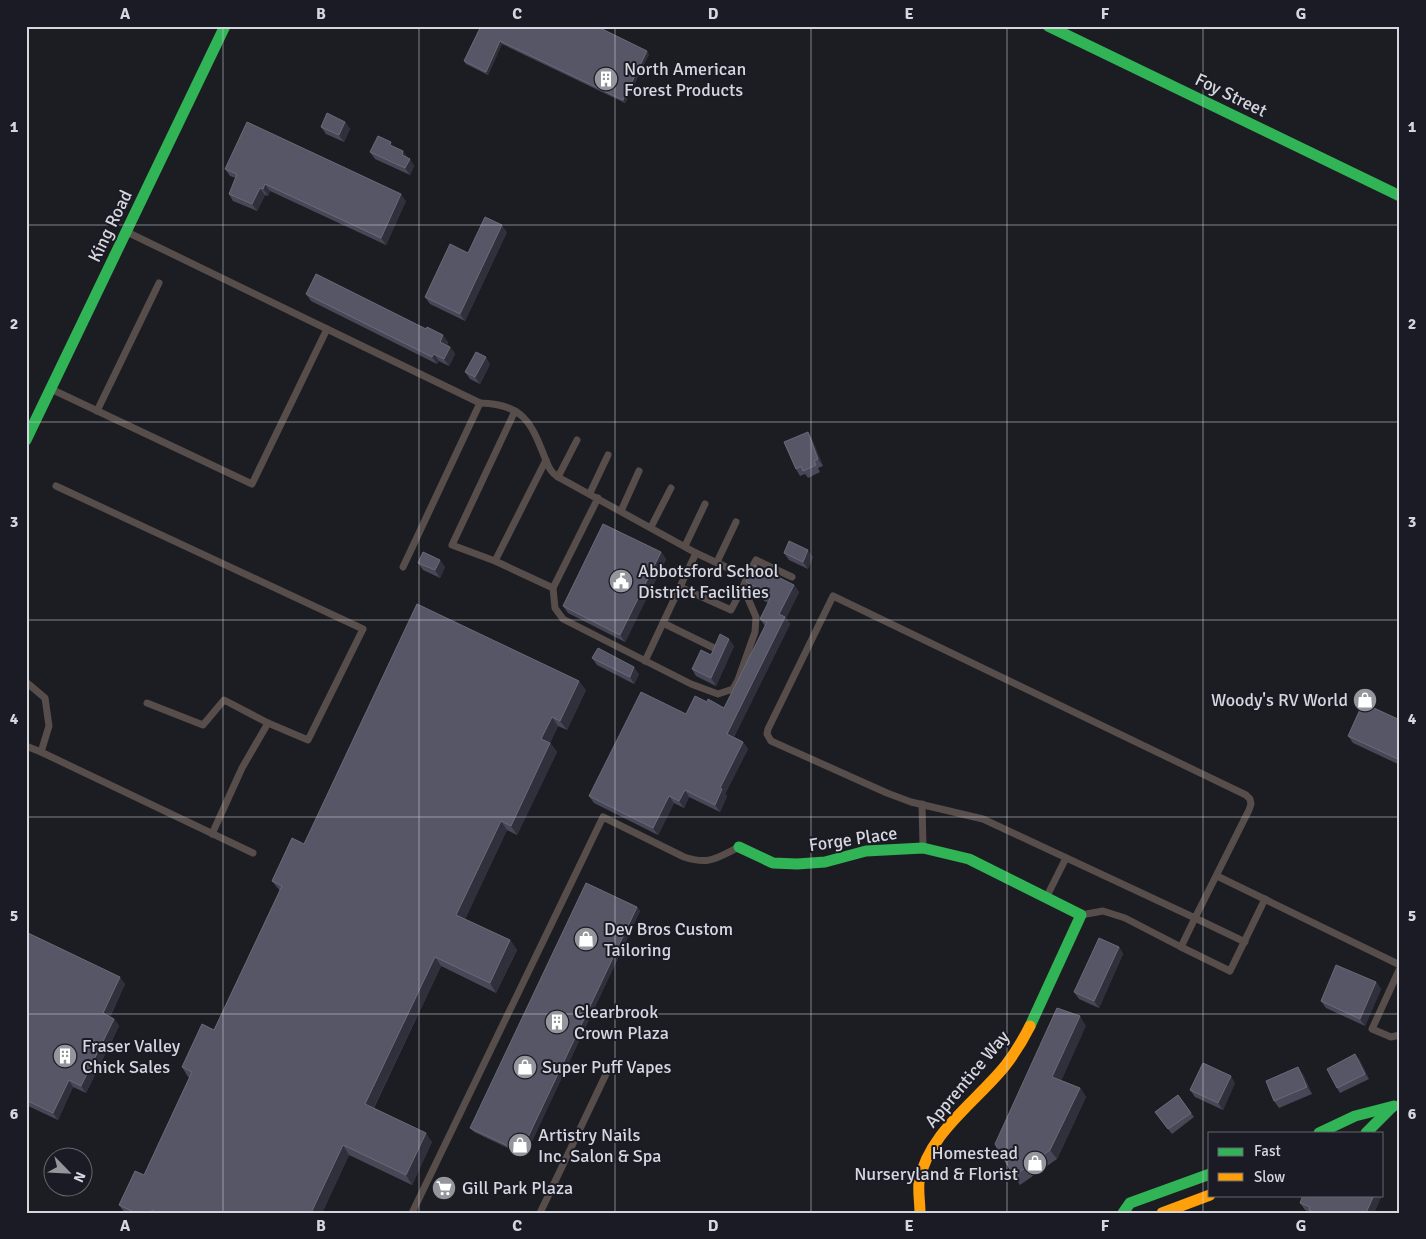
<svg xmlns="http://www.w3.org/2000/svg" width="1426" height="1239" font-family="Signika,sans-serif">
	<rect width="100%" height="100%" fill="#1c1d22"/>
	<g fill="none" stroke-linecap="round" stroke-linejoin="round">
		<g stroke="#574d4a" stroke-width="7">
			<path d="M 327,329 L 480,403 L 403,567"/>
			<path d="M 51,389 L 252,484 L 327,329 L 127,232"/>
			<path d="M 480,403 C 523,404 531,422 545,458 C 549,467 550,472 558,477 L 696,553 L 747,577 L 756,560 L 792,577"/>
			<path d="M 97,411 L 159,283"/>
			<path d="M 546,460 L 495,561 L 553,588 L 555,608 L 563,619 L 691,684 L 718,694 L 733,689 L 738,680 L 755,632 L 756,617 L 743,587 L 747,577"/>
			<path d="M 558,477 L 577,440"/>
			<path d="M 56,486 L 363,629 L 308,740 L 268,723 L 224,700 L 203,725 L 147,703"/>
			<path d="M 590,493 L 608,455"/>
			<path d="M 621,511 L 639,471"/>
			<path d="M 651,527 L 671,488"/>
			<path d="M 685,546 L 705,504"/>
			<path d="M 495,561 L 452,545 L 515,411"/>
			<path d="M 717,562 L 736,522"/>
			<path d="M 680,587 L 731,610 L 743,587"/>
			<path d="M 553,588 L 598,498"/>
			<path d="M 833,596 L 1246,795 L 1250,799 L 1251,804 L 1249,810 L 1195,918 L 983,819 L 911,802 L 887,793 L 771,741 L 767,734 L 768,729 Z"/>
			<path d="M 663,623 L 712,647"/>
			<path d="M 645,661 L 696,553"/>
			<path d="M 26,682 L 45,698 L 49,726 L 41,752 L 253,853"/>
			<path d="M 26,746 L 41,752"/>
			<path d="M 922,804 L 923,847"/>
			<path d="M 212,834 L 242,768 L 268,723"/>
			<path d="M 1217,876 L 1400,965"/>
			<path d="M 1047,896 L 1066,858"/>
			<path d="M 1081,915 L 1103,911 L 1125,918 L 1181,947 L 1195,918 L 1245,942"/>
			<path d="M 1181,947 L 1230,971 L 1265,899"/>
			<path d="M 1400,968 L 1372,1029 L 1391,1037 L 1400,1035"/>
			<path d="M 412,1213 L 603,817 L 684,857 C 708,865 715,859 737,848"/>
			<path d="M 540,1213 L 607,1072"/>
		</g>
		<g stroke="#30b455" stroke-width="11">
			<path d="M 1048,26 L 1400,196"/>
			<path d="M 26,440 L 225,26"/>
			<path d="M 739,847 L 773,863 L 797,864 L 825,862 L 866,851 L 923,848 L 969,859 L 1081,915 L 1030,1026"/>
			<path d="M 1319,1133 L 1355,1116 L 1394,1106"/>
			<path d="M 1366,1133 L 1392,1107"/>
			<path d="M 1123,1213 L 1130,1203 L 1210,1174"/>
		</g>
		<g stroke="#ff9f0a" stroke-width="11">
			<path d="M 920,1213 C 920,1203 918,1192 919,1182 C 928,1133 976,1102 1005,1066 C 1015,1053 1023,1040 1030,1026"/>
			<path d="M 1162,1213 L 1210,1195"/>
		</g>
	</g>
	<g fill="#474757">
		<path d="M 481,26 L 649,54 L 625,103 L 502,44 L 488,75 L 466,64 L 464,61 Z"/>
		<path d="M 345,122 L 350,129 L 344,142 L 326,134 L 321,127 Z"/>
		<path d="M 395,148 L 408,158 L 414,166 L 410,175 L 375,159 L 370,152 Z"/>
		<path d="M 225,169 L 406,201 L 386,245 L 270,191 L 268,196 L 265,195 L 257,211 L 233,201 L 229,194 L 236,178 L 230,176 Z"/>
		<path d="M 507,232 L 465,321 L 430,304 L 425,297 L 468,253 Z"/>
		<path d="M 306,294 L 448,342 L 447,345 L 450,347 L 455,354 L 449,366 L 439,361 L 437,364 L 311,301 Z"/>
		<path d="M 490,364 L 480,384 L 470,379 L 465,372 Z"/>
		<path d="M 808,432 L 812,439 L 823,466 L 818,468 L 820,472 L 808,478 L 805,474 L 800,476 L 796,469 Z"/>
		<path d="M 661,552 L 666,559 L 625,642 L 568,613 L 563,606 Z"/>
		<path d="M 784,553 L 813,557 L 808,569 L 789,560 Z"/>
		<path d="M 418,563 L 445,567 L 440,578 L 423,570 Z"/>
		<path d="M 746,582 L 794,585 L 799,592 L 786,618 L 790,624 L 734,737 L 743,742 L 748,749 L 725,794 L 727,796 L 720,812 L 689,797 L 684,808 L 674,803 L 658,835 L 594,803 L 589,796 L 686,714 L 707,702 L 724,708 L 765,626 L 760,619 L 768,603 L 763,600 L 758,593 L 751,589 Z"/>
		<path d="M 734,646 L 716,686 L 696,676 L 692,669 L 711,655 Z"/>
		<path d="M 592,658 L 639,674 L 634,684 L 597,665 Z"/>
		<path d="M 586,690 L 567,730 L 558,726 L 550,743 L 557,752 L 517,835 L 507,830 L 465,919 L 510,940 L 517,950 L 496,993 L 441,966 L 374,1108 L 432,1142 L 412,1185 L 349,1155 L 322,1213 L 125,1213 L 119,1205 L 144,1175 L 190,1077 L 188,1077 L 182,1067 L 214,1030 L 280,891 L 272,881 L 304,844 Z"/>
		<path d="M 1400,720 L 1400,765 L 1353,743 L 1348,736 Z"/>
		<path d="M 637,907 L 640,911 L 525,1156 L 474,1132 L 470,1128 Z"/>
		<path d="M 26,932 L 125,984 L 110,1017 L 114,1019 L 119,1026 L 86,1093 L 73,1087 L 58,1120 L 26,1105 Z"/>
		<path d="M 1119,947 L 1123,954 L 1099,1008 L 1079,999 L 1074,992 Z"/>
		<path d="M 1376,982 L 1381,989 L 1365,1026 L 1326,1008 L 1321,1001 Z"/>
		<path d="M 1086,1026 L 1061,1080 L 1080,1088 L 1086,1097 L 1057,1159 L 1020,1185 L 1014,1176 Z"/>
		<path d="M 1359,1059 L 1369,1079 L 1340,1093 L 1337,1088 Z"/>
		<path d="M 1303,1074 L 1312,1094 L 1279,1108 L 1274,1101 Z"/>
		<path d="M 1235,1083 L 1223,1110 L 1195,1097 L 1190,1090 Z"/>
		<path d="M 1178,1095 L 1194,1117 L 1172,1134 L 1155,1112 Z"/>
		<path d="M 1382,1195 L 1374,1213 L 1311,1213 L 1305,1210 L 1300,1203 Z"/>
	</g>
	<g fill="#2f303c">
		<path d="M 500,41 L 502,44 L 488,75 L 486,72 Z"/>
		<path d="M 647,51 L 649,54 L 625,103 L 623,100 Z"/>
		<path d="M 345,122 L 350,129 L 344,142 L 339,135 Z"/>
		<path d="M 403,151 L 408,158 L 402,155 Z"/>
		<path d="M 410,159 L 414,166 L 410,175 L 405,168 Z"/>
		<path d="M 265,184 L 270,191 L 268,196 L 263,189 Z"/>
		<path d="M 260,188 L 265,195 L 257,211 L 252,204 Z"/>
		<path d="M 401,194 L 406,201 L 386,245 L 381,238 Z"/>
		<path d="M 502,225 L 507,232 L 465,321 L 460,314 Z"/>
		<path d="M 443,335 L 448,342 L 445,349 L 440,342 Z"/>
		<path d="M 450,347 L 455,354 L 449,366 L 444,359 Z"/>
		<path d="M 434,354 L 439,361 L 437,364 L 432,357 Z"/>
		<path d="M 486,357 L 490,364 L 480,384 L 475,377 Z"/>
		<path d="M 808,432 L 812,439 L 823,466 L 818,459 Z"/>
		<path d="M 808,550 L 813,557 L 808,569 L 803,562 Z"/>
		<path d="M 661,552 L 666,559 L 625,642 L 620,635 Z"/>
		<path d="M 440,560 L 445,567 L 440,578 L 435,570 Z"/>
		<path d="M 794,585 L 799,592 L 786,618 L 790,624 L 732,741 L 727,734 L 779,614 Z"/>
		<path d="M 729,639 L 734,646 L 716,686 L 711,678 Z"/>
		<path d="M 634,667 L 639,674 L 634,684 L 630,677 Z"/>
		<path d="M 579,681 L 586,690 L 567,730 L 560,721 Z"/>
		<path d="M 552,717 L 558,726 L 548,748 L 541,739 Z"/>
		<path d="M 743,742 L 748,749 L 725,794 L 727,796 L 720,812 L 715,805 L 720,788 Z"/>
		<path d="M 550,743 L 557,752 L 517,835 L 511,826 Z"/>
		<path d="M 685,790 L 689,797 L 684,808 L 679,801 Z"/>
		<path d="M 669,796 L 674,803 L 658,835 L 653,828 Z"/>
		<path d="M 501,821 L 507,830 L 463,924 L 456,915 Z"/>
		<path d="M 637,907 L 640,911 L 525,1156 L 521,1152 Z"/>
		<path d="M 510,940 L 517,950 L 496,993 L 490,983 Z"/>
		<path d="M 1119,947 L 1123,954 L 1099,1008 L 1094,1001 Z"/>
		<path d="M 435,957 L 441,966 L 371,1113 L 365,1104 Z"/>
		<path d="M 120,977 L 125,984 L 108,1020 L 103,1013 Z"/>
		<path d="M 1376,982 L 1381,989 L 1365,1026 L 1360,1019 Z"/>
		<path d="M 1080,1016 L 1086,1026 L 1059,1086 L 1052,1077 Z"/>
		<path d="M 114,1019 L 119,1026 L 86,1093 L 81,1086 Z"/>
		<path d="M 1355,1054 L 1359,1059 L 1369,1079 L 1365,1074 Z"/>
		<path d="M 1298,1067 L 1303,1074 L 1312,1094 L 1307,1087 Z"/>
		<path d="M 1231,1076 L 1235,1083 L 1223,1110 L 1218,1103 Z"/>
		<path d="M 69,1080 L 73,1087 L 58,1120 L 53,1113 Z"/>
		<path d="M 1080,1088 L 1086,1097 L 1057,1159 L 1050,1150 Z"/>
		<path d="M 426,1133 L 432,1142 L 412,1185 L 406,1175 Z"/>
		<path d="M 343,1145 L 349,1155 L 322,1213 L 311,1213 Z"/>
		<path d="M 1374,1195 L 1382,1195 L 1374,1213 L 1366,1213 Z"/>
	</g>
	<g fill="#565666" stroke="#6a6a78">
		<path d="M 481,26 L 596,26 L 647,51 L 623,100 L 500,41 L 486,72 L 464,61 Z"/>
		<path d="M 327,113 L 345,122 L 339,135 L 321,127 Z"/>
		<path d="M 247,122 L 401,194 L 381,238 L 265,184 L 263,189 L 260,188 L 252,204 L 229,194 L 237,174 L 225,169 Z"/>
		<path d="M 378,136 L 391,142 L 390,145 L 403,151 L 402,155 L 410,159 L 405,168 L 370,152 Z"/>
		<path d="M 485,217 L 502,225 L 460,314 L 425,297 L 450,244 L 468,253 Z"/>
		<path d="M 316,274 L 426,329 L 427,327 L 443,335 L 440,342 L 450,347 L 444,359 L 434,354 L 432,357 L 306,294 Z"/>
		<path d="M 476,352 L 486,357 L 475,377 L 465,372 Z"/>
		<path d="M 808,432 L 818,459 L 814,461 L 816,465 L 803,471 L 801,466 L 796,469 L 784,442 Z"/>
		<path d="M 603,524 L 661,552 L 620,635 L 563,606 Z"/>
		<path d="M 789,541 L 808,550 L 803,562 L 784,553 Z"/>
		<path d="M 423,552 L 440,560 L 435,570 L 418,563 Z"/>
		<path d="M 754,565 L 794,585 L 779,614 L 785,617 L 727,734 L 743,742 L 720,788 L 722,789 L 715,805 L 685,790 L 679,801 L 669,796 L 653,828 L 589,796 L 641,692 L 686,714 L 695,696 L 707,702 L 708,699 L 724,708 L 767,622 L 760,619 L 770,599 L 758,593 L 760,589 L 746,582 Z"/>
		<path d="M 417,604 L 579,681 L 560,721 L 552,717 L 541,739 L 550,743 L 511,826 L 501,821 L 456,915 L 510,940 L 490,983 L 435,957 L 365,1104 L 426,1133 L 406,1175 L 343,1145 L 311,1213 L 157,1213 L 152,1210 L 150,1213 L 136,1213 L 119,1205 L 135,1171 L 144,1175 L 192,1072 L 182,1067 L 202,1024 L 214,1030 L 282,886 L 272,881 L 292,838 L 304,844 Z"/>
		<path d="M 720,634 L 729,639 L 711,678 L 692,669 L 701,650 L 711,655 Z"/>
		<path d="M 598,648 L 634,667 L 630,677 L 592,658 Z"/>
		<path d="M 1363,703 L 1400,720 L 1400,760 L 1348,736 Z"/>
		<path d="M 586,883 L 637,907 L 521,1152 L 470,1128 Z"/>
		<path d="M 26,932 L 120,977 L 103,1013 L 114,1019 L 81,1086 L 69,1080 L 53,1113 L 26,1100 Z"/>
		<path d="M 1099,938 L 1119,947 L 1094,1001 L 1074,992 Z"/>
		<path d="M 1336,965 L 1376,982 L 1360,1019 L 1321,1001 Z"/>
		<path d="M 1057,1008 L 1080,1016 L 1052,1077 L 1080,1088 L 1050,1150 L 1014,1176 L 995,1144 Z"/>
		<path d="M 1355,1054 L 1365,1074 L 1337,1088 L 1327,1069 Z"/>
		<path d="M 1203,1063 L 1231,1076 L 1218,1103 L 1190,1090 Z"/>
		<path d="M 1298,1067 L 1307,1087 L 1274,1101 L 1266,1081 Z"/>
		<path d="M 1178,1095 L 1191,1113 L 1168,1129 L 1155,1112 Z"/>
		<path d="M 1303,1195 L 1374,1195 L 1366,1213 L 1316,1213 L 1309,1210 L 1310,1207 L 1300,1203 Z"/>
	</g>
	<path fill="none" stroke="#d6d7de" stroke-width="1" stroke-opacity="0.55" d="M 223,26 L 223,1213M 419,26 L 419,1213M 615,26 L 615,1213M 811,26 L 811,1213M 1007,26 L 1007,1213M 1203,26 L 1203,1213M 26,225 L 1400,225M 26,422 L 1400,422M 26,620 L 1400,620M 26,817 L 1400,817M 26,1014 L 1400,1014"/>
	<defs>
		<g id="building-disc" transform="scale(1.25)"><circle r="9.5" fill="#95969c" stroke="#1a1b24"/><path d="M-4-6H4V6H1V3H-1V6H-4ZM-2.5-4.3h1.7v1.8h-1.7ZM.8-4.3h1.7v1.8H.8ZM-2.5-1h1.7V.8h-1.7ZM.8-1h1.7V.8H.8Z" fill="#fff"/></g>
		<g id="civic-disc" transform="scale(1.25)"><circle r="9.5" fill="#95969c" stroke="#1a1b24"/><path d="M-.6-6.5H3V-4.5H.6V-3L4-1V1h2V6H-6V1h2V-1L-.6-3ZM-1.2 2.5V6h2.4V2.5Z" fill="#fff"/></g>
		<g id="shop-disc" transform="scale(1.25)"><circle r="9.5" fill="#95969c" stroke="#1a1b24"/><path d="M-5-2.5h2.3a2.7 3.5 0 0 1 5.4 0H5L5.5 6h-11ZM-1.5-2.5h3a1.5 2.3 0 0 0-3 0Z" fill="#fff"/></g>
		<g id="supermarket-disc" transform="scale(1.25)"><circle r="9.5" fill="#95969c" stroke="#1a1b24"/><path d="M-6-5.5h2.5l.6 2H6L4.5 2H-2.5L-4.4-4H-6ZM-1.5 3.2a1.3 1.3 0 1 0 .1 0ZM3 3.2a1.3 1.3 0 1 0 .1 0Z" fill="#fff"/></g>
	</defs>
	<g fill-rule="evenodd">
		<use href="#building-disc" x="606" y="79"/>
		<use href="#civic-disc" x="621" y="581"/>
		<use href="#shop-disc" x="1365" y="700"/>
		<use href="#shop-disc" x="586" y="939"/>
		<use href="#building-disc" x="557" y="1022"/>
		<use href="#building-disc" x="65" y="1056"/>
		<use href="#shop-disc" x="525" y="1067"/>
		<use href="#shop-disc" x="520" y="1145"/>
		<use href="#shop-disc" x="1035" y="1163"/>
		<use href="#supermarket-disc" x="444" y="1188"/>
	</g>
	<g text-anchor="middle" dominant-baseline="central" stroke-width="4" stroke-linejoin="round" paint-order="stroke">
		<g font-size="18" fill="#d6d7de" stroke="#1a1b24" text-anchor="start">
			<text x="624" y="69">North American<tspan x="624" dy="21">Forest Products</tspan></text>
			<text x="638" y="571">Abbotsford School<tspan x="638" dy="21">District Facilities</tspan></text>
			<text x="1348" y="700" text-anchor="end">Woody's RV World</text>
			<text x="604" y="929">Dev Bros Custom<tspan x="604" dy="21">Tailoring</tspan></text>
			<text x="574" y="1012">Clearbrook<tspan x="574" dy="21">Crown Plaza</tspan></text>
			<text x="82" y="1046">Fraser Valley<tspan x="82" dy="21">Chick Sales</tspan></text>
			<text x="542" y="1067">Super Puff Vapes</text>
			<text x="538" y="1135">Artistry Nails<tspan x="538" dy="21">Inc. Salon &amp; Spa</tspan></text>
			<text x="1018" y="1153" text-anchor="end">Homestead<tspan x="1018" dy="21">Nurseryland &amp; Florist</tspan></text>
			<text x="462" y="1188">Gill Park Plaza</text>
		</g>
		<g font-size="18" fill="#d6d7de" stroke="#1a1b24">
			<text transform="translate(1231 95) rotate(26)">Foy Street</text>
			<text transform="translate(110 226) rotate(-64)">King Road</text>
			<text transform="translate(853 839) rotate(-8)">Forge Place</text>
			<text transform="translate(967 1079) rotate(-50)">Apprentice Way</text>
		</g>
	</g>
	<rect width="1426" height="1239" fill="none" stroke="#1a1b24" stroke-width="55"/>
	<rect x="1208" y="1132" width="175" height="65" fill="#1a1b24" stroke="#65666e"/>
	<rect x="1218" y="1148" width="25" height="8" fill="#30b455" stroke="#65666e"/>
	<text x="1254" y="1156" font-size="15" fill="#d6d7de">Fast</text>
	<rect x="1218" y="1173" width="25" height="8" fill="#ff9f0a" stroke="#65666e"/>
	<text x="1254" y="1182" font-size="15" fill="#d6d7de">Slow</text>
	<g transform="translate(68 1172) rotate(114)"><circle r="24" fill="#1a1b24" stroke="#65666e"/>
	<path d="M0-4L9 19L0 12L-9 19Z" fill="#95969c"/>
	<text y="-8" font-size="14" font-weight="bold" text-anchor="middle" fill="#d6d7de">N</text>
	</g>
	<rect x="28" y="28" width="1370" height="1184" fill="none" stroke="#d6d7de" stroke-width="2"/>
	<g font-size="16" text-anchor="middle" font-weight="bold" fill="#d6d7de">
		<text x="125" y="19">A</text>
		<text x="321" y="19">B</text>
		<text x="517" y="19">C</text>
		<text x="713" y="19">D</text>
		<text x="909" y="19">E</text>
		<text x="1105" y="19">F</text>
		<text x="1301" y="19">G</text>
		<text x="14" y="132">1</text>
		<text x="1412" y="132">1</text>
		<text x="14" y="329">2</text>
		<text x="1412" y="329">2</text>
		<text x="14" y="527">3</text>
		<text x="1412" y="527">3</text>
		<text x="14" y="724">4</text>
		<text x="1412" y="724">4</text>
		<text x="14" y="921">5</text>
		<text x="1412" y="921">5</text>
		<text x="14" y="1119">6</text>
		<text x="1412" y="1119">6</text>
		<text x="125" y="1231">A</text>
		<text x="321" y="1231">B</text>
		<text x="517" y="1231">C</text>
		<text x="713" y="1231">D</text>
		<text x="909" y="1231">E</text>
		<text x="1105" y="1231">F</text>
		<text x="1301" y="1231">G</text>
	</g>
</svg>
